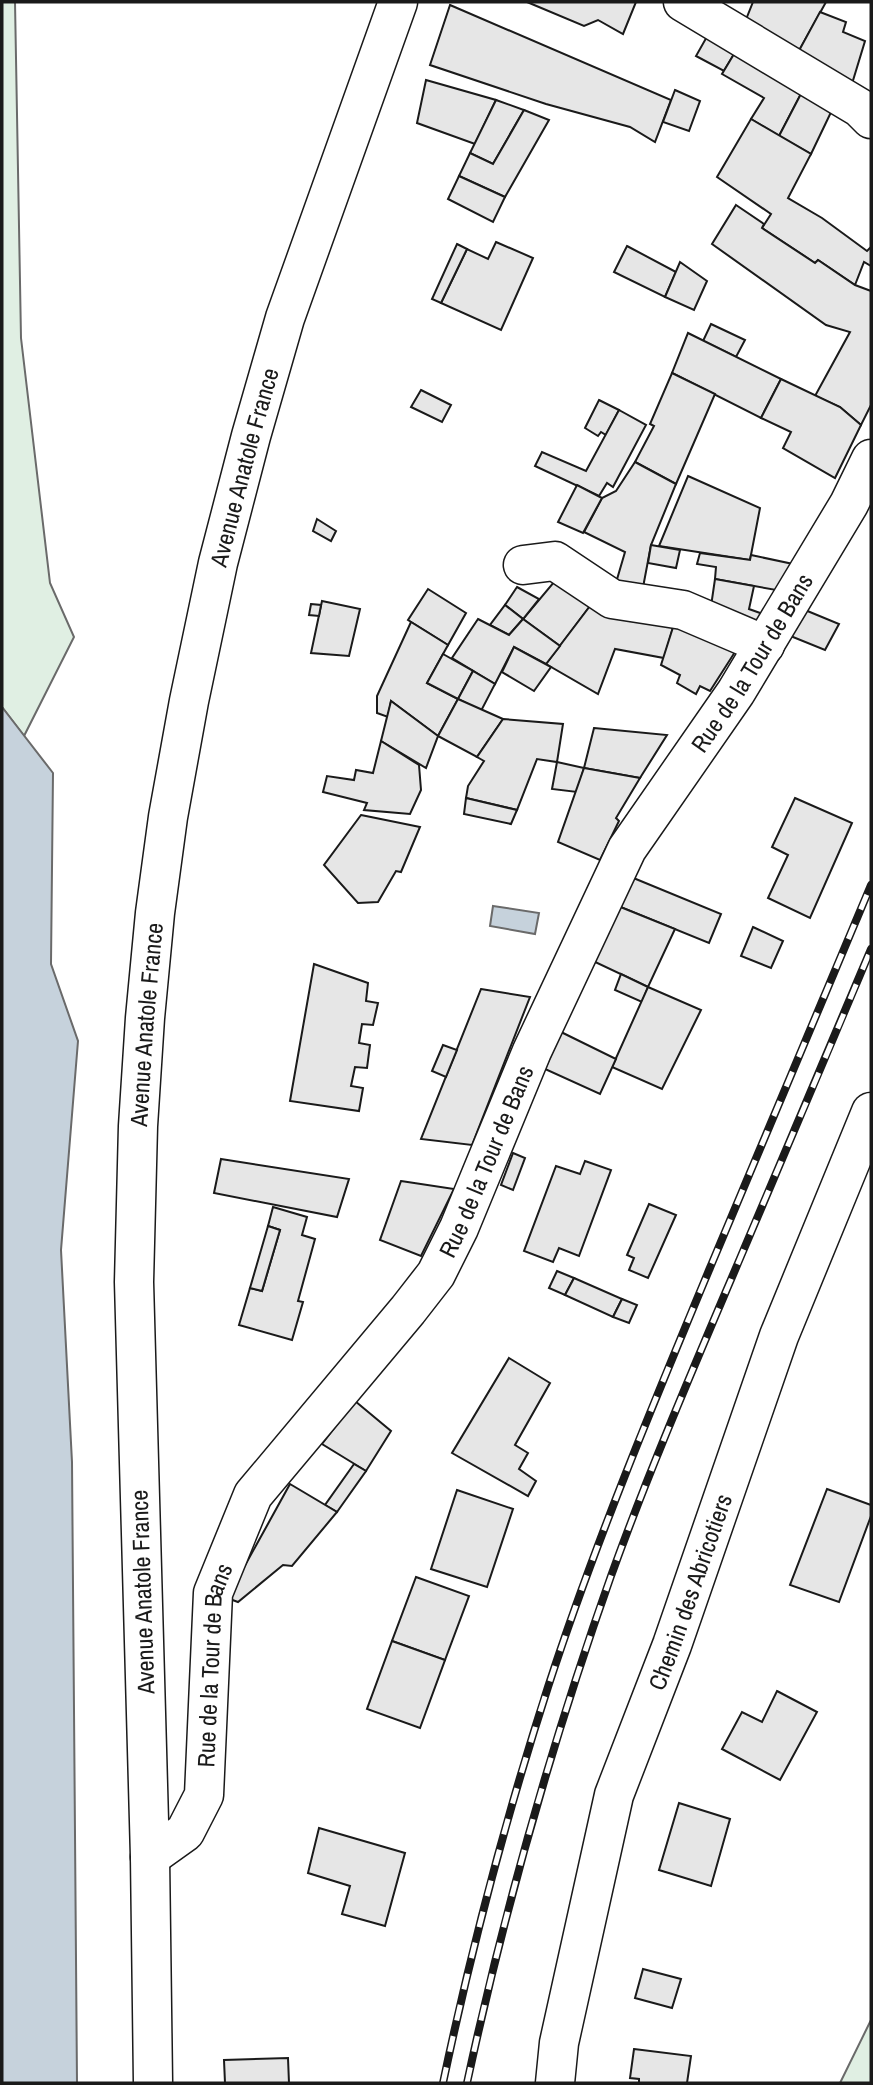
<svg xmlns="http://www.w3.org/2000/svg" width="873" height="2085" font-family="'Archivo Narrow',sans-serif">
	<rect width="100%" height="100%" fill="#fff"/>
	<g fill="#e0efe3" stroke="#6a6a6a" stroke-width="2">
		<path d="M 2,2 L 15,2 L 21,338 L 50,583 L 74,637 L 24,736 L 2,707 Z"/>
		<path d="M 871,2019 L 871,2083 L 840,2083 L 871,2020 Z"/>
	</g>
	<g fill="#c6d2dc" stroke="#6a6a6a" stroke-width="2">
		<path d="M 2,707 L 53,773 L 51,964 L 78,1041 L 61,1250 L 72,1462 L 77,2083 L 2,2083 Z"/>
		<path d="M 493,906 L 539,913 L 535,934 L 490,926 Z"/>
	</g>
	<g fill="#e6e6e6" stroke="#1a1a1a" stroke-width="2">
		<path d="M 527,2 L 636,2 L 623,34 L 598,20 L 584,26 Z"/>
		<path d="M 753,2 L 826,2 L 795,58 L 743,27 Z"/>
		<path d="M 450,5 L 671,100 L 655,142 L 630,127 L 546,104 L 430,65 Z"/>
		<path d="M 820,12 L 846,22 L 843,32 L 865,41 L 851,87 L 795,58 Z"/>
		<path d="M 709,33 L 737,49 L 724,71 L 696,56 Z"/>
		<path d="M 737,49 L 804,88 L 779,136 L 751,119 L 764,98 L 722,74 Z"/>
		<path d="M 426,80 L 496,100 L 475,144 L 417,123 Z"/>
		<path d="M 804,88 L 833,108 L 811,154 L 779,136 Z"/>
		<path d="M 675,90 L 700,101 L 689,131 L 663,122 Z"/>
		<path d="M 496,100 L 524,110 L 493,164 L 470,153 Z"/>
		<path d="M 524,110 L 549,120 L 505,197 L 459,176 L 470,153 L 493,164 Z"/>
		<path d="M 751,119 L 811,154 L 788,198 L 822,218 L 867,251 L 871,247 L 871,266 L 864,262 L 855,285 L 818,260 L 815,263 L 762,228 L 771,214 L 717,177 Z"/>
		<path d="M 459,176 L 505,197 L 493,222 L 448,199 Z"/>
		<path d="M 736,205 L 764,224 L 762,228 L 815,263 L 818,260 L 855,285 L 871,291 L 871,405 L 861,425 L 840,407 L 815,396 L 850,332 L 826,325 L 712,244 Z"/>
		<path d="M 496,242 L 533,258 L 501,330 L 441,303 L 467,249 L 488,259 Z"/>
		<path d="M 457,244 L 467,249 L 441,303 L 432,299 Z"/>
		<path d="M 627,246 L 676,272 L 665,297 L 614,272 Z"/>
		<path d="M 680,262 L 707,281 L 694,310 L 665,297 Z"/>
		<path d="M 711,324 L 745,340 L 736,357 L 703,341 Z"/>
		<path d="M 688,333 L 781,379 L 761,418 L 672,373 Z"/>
		<path d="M 672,373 L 715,394 L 676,484 L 635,462 L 654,426 L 650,424 Z"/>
		<path d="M 781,379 L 840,407 L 861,425 L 835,478 L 783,448 L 791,432 L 761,418 Z"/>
		<path d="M 421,390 L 451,405 L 442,422 L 411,407 Z"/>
		<path d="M 599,400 L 619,410 L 606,435 L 601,432 L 598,436 L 585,428 Z"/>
		<path d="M 619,410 L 646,425 L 613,487 L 607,483 L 599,496 L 535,466 L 542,452 L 586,471 Z"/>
		<path d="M 635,462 L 676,484 L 651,545 L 641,598 L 613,593 L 625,552 L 584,532 L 602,498 L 616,491 Z"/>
		<path d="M 688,476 L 760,508 L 750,560 L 659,546 Z"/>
		<path d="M 577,485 L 602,498 L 583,533 L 558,522 Z"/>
		<path d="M 317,519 L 336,531 L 331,541 L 313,531 Z"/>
		<path d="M 651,545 L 680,550 L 676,568 L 648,563 Z"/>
		<path d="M 700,553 L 750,560 L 751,555 L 793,564 L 776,590 L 715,579 L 716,567 L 697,564 Z"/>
		<path d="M 715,579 L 754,586 L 749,609 L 763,614 L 753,625 L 710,613 Z"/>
		<path d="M 554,582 L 590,606 L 560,646 L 523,619 Z"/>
		<path d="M 517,587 L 539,599 L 523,619 L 505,605 Z"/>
		<path d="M 428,589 L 466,613 L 448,645 L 408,620 Z"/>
		<path d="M 322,601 L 360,609 L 349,656 L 311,653 Z"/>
		<path d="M 311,604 L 321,605 L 319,616 L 309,615 Z"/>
		<path d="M 505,605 L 523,619 L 509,635 L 490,625 Z"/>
		<path d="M 590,606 L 675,621 L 664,658 L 615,649 L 598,694 L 546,664 Z"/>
		<path d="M 805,610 L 839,624 L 825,650 L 788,635 Z"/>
		<path d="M 478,619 L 509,635 L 523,619 L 560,646 L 546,664 L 514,647 L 495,684 L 452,658 Z"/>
		<path d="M 675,621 L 735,652 L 710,691 L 700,686 L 696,694 L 677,683 L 680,675 L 661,665 Z"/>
		<path d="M 411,622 L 448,645 L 427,683 L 458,699 L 438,736 L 391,701 L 388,717 L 377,713 L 377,696 Z"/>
		<path d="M 514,647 L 551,667 L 534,691 L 502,672 Z"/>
		<path d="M 443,654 L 473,671 L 458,699 L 427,683 Z"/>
		<path d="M 473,671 L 495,684 L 481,711 L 458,699 Z"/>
		<path d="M 458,699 L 503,719 L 477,757 L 438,736 Z"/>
		<path d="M 391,701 L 438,736 L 426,768 L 381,741 Z"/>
		<path d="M 503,719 L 563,724 L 557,762 L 537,759 L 517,810 L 466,798 L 468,786 L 484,761 L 477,757 Z"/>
		<path d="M 594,728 L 667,735 L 640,778 L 584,768 Z"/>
		<path d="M 381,741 L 419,765 L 421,790 L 410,814 L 364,810 L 367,803 L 323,792 L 327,776 L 354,780 L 356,770 L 373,773 Z"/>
		<path d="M 557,762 L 584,768 L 577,792 L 552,789 Z"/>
		<path d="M 584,768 L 640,778 L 616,818 L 619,821 L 600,860 L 558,842 Z"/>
		<path d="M 466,798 L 517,810 L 511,824 L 464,814 Z"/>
		<path d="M 795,798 L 852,823 L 810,918 L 768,898 L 788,855 L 772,847 Z"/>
		<path d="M 361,815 L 420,827 L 401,872 L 396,871 L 378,902 L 358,903 L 324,865 Z"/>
		<path d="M 631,877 L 721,914 L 709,943 L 618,906 Z"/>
		<path d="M 618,906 L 675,929 L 648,987 L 593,961 Z"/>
		<path d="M 753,927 L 783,941 L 771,968 L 741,956 Z"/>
		<path d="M 314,964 L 368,983 L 366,1001 L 378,1003 L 373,1025 L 362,1024 L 359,1043 L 370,1045 L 367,1068 L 355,1067 L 351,1086 L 363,1088 L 359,1111 L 290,1101 Z"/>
		<path d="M 621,974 L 648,987 L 642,1002 L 615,990 Z"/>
		<path d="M 648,987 L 701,1010 L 662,1089 L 612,1067 Z"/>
		<path d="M 481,989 L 530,997 L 472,1145 L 421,1139 Z"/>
		<path d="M 561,1032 L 616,1059 L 600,1094 L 545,1069 Z"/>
		<path d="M 443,1045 L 457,1050 L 446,1077 L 432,1071 Z"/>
		<path d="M 513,1153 L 525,1158 L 513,1190 L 501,1185 Z"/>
		<path d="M 221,1159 L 349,1179 L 337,1217 L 214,1193 Z"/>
		<path d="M 585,1161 L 611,1170 L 579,1256 L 559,1248 L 553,1262 L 524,1251 L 556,1166 L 580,1174 Z"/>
		<path d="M 401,1181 L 454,1189 L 421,1256 L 380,1240 Z"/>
		<path d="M 649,1204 L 676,1215 L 648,1278 L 629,1270 L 634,1258 L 627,1255 Z"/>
		<path d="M 273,1207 L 307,1217 L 302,1235 L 315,1239 L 298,1301 L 303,1302 L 292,1340 L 239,1325 L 250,1288 L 262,1291 L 280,1230 L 268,1226 Z"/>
		<path d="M 268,1226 L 280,1230 L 262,1291 L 250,1288 Z"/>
		<path d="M 557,1271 L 574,1278 L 565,1295 L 549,1288 Z"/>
		<path d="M 574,1278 L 622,1299 L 613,1317 L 565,1295 Z"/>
		<path d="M 622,1299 L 637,1305 L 629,1323 L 613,1317 Z"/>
		<path d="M 509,1358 L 550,1383 L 515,1445 L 528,1453 L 519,1469 L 536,1481 L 528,1496 L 452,1453 Z"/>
		<path d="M 355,1401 L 391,1431 L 366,1471 L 322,1444 Z"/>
		<path d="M 354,1464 L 366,1471 L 337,1512 L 325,1505 Z"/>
		<path d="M 290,1484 L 337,1512 L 292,1566 L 283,1565 L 238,1602 L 227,1598 Z"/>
		<path d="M 827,1489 L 871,1505 L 871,1516 L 839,1602 L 790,1585 Z"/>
		<path d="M 457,1490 L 513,1509 L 487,1587 L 431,1569 Z"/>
		<path d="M 416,1577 L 469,1596 L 445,1660 L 392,1641 Z"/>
		<path d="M 392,1641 L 445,1660 L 420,1728 L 367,1709 Z"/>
		<path d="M 777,1691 L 817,1712 L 780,1780 L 722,1749 L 742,1712 L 762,1722 Z"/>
		<path d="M 679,1803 L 730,1819 L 711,1886 L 659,1870 Z"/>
		<path d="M 319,1828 L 405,1853 L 385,1926 L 342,1914 L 350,1886 L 308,1873 Z"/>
		<path d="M 643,1969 L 681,1979 L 672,2008 L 635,1998 Z"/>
		<path d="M 634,2049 L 691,2056 L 687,2083 L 639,2083 L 639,2079 L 630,2078 Z"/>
		<path d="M 288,2058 L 289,2083 L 317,2083 L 225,2083 L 224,2060 Z"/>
	</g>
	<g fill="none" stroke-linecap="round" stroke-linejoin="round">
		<g stroke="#1a1a1a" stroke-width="41">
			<g id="minor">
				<path d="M 683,2 L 860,108 L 871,119"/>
				<path d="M 523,565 L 555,561 L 612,599 L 683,610 L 765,645"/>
				<path id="s1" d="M 150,1857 L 185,1832 L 204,1795 L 213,1593 L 253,1495 L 408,1310 L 436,1274 L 459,1228 L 532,1051 L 627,849 L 736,692 L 849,504 L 871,459"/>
				<path id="s2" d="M 555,2083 L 559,2043 L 614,1795 L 672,1645 L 779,1336 L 871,1112"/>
			</g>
		</g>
		<g stroke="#1a1a1a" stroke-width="41">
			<g id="major">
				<path id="s3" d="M 153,2083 L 150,1857 L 134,1282 L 138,1126 L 145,1018 L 155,913 L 168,817 L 189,701 L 218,563 L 251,436 L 285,318 L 398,2"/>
			</g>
		</g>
		<use href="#minor" stroke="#fff" stroke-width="38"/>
		<use href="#major" stroke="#fff" stroke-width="38"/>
		<g stroke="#1a1a1a" stroke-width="8">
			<g id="rail">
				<path d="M 443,2083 C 471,1950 506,1817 548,1687 C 595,1543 654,1402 712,1263 C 765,1137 818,1011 871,885"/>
				<path d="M 467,2083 C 504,1911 552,1742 611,1576 C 650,1468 696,1362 741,1256 C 784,1154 828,1052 871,949"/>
			</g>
		</g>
		<use href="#rail" stroke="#fff" stroke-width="5" stroke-dasharray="16" stroke-linecap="butt"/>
	</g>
	<g text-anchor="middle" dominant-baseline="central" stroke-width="5" stroke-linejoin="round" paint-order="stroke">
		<g font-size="24" fill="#1a1a1a" stroke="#fff">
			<text stroke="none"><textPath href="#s3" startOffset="1626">Avenue Anatole France</textPath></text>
			<text stroke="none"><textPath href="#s1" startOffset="1370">Rue de la Tour de Bans</textPath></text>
			<text stroke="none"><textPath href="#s3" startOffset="1059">Avenue Anatole France</textPath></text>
			<text stroke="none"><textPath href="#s1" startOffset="803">Rue de la Tour de Bans</textPath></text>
			<text stroke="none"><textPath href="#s2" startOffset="511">Chemin des Abricotiers</textPath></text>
			<text transform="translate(142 1592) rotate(-92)">Avenue Anatole France</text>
			<text stroke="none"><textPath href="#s1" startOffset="215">Rue de la Tour de Bans</textPath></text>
		</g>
	</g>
	<rect width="873" height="2085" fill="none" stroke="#1a1a1a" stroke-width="7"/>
</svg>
